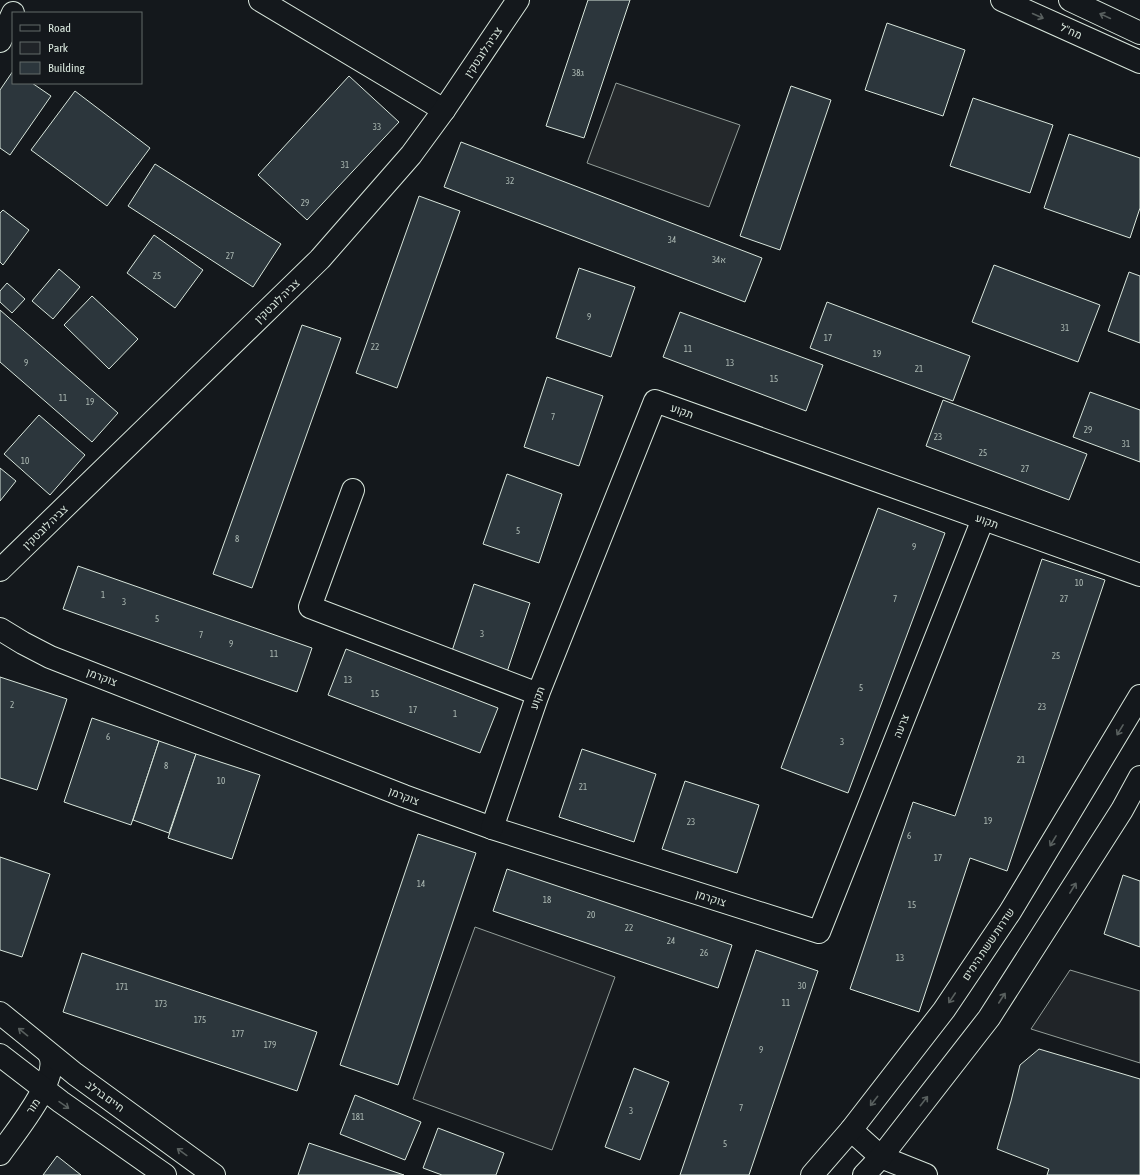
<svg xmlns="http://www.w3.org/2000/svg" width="1140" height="1175" font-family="'Asap Condensed',Heebo,sans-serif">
	<rect width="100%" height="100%" fill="#14181c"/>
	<g fill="#202428" stroke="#939e99">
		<path d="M 475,927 L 615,977 L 552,1150 L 413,1099 Z"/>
		<path d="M 1070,970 L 1140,991 L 1140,1063 L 1031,1029 Z"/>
	</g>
	<path fill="#24282b" stroke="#939e99" d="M 616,83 L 740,125 L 709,207 L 587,163 Z"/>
	<g fill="#2c363c" stroke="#d8e6dc">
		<path d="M 588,0 L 630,0 L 584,138 L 546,126 Z"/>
		<path d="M 887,23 L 965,50 L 943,116 L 865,90 Z"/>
		<path d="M 13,71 L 13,83 L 32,83 L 51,96 L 10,155 L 0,148 L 0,90 Z"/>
		<path d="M 349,76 L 399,122 L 307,220 L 258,175 Z"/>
		<path d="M 791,86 L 831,100 L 780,250 L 740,236 Z"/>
		<path d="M 75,91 L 150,148 L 107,206 L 31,150 Z"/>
		<path d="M 973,98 L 1053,125 L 1030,193 L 950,166 Z"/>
		<path d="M 1069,134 L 1140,158 L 1140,208 L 1130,238 L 1044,208 Z"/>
		<path d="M 461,142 L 762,258 L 745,302 L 444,187 Z"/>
		<path d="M 155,164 L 281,244 L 253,287 L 128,206 Z"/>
		<path d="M 419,196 L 460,211 L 397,388 L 356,373 Z"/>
		<path d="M 3,210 L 29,230 L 3,265 L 0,262 L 0,213 Z"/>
		<path d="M 154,235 L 203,270 L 175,308 L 127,273 Z"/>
		<path d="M 994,265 L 1100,305 L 1078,362 L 972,322 Z"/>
		<path d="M 579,268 L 635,287 L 611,357 L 556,338 Z"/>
		<path d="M 59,269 L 80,287 L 53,319 L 32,301 Z"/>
		<path d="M 1129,272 L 1140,276 L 1140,343 L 1108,331 Z"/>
		<path d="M 7,283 L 25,299 L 12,313 L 0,302 L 0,291 Z"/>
		<path d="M 92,296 L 138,339 L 109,369 L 64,325 Z"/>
		<path d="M 827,302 L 970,356 L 953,401 L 810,348 Z"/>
		<path d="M 0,310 L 118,413 L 92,442 L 0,362 Z"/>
		<path d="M 680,312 L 823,365 L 806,411 L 663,357 Z"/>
		<path d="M 302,325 L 341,338 L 252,588 L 213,574 Z"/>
		<path d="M 547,377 L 603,396 L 579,466 L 524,447 Z"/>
		<path d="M 1090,392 L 1140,410 L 1140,462 L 1073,437 Z"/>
		<path d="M 943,400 L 1087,454 L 1069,500 L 926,446 Z"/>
		<path d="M 39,415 L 85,455 L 50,495 L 4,454 Z"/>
		<path d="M 0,468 L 16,481 L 0,501 Z"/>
		<path d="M 507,474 L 562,494 L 539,563 L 483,544 Z"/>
		<path d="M 878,508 L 945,533 L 848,793 L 781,768 Z"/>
		<path d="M 1042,559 L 1105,580 L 1007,871 L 970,858 L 919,1012 L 850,989 L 913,802 L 955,816 Z"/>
		<path d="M 78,566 L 312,648 L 297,692 L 63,609 Z"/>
		<path d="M 474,584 L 530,603 L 507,672 L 451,654 Z"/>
		<path d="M 346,649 L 498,708 L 480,753 L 328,695 Z"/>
		<path d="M 0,677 L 67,699 L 37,790 L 0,778 Z"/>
		<path d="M 92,718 L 159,741 L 131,825 L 64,802 Z"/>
		<path d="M 159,741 L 196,754 L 169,833 L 133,820 Z"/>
		<path d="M 582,749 L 656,774 L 634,842 L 559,817 Z"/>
		<path d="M 196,754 L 260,775 L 232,859 L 168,838 Z"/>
		<path d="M 685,781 L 759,805 L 737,873 L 662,849 Z"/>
		<path d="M 418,834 L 476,853 L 398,1085 L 340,1065 Z"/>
		<path d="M 0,857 L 50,874 L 22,957 L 0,950 Z"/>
		<path d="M 507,869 L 732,945 L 718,988 L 493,911 Z"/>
		<path d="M 1123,875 L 1140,881 L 1140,947 L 1104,934 Z"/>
		<path d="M 756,950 L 818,971 L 749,1175 L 680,1175 Z"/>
		<path d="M 82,953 L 317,1032 L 297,1091 L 63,1012 Z"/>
		<path d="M 1039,1049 L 1140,1079 L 1140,1175 L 1047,1175 L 1049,1169 L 997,1149 L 1011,1101 L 1020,1065 Z"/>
		<path d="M 634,1068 L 669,1082 L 640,1160 L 605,1147 Z"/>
		<path d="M 355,1095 L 421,1122 L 405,1160 L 340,1134 Z"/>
		<path d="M 438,1128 L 504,1153 L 496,1175 L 442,1175 L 423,1168 Z"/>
		<path d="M 309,1143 L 404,1175 L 298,1175 Z"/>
		<path d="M 57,1156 L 81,1175 L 43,1175 Z"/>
	</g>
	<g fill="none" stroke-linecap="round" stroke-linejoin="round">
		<g stroke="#d8e6dc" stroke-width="24">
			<g id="minor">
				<path d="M 260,0 L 444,110"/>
				<path d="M 1002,0 L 1140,62"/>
				<path d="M 1070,0 L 1140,33"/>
				<path d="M 0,41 L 13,13"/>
				<path d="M 353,490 L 310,607 L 538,694"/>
				<path d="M 0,570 L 320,259 L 411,155 L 444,110 L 518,0"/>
				<path d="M 0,629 L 23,643 L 50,657 L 404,796 L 492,828 L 819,932 L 983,519"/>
				<path d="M 492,828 L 538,694 L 655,401 L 1140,575"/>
				<path d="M 851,1130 L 881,1157 L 926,1175"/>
				<path d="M 0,1154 C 14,1134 62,1076 49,1054"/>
				<path d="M 812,1175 L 851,1130 L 944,1010 L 1010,912 L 1140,696"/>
				<path d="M 864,1175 L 881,1157 L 989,1018 L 1122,810 L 1140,777"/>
			</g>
		</g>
		<g stroke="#d8e6dc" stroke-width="24">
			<g id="major">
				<path d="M 0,1013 L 75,1074 L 214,1175"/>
				<path d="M 0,1055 L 61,1102 L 165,1175"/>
			</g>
		</g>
		<use href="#minor" stroke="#14181c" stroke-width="22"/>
		<use href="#major" stroke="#14181c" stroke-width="22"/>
	</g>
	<defs><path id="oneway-shaft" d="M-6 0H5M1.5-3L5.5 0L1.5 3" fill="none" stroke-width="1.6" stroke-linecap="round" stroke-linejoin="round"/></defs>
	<g stroke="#59605f">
		<use href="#oneway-shaft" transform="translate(1038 16) rotate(24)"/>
		<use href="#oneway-shaft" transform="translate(1105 16) rotate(-155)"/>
		<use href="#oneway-shaft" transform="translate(1120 730) rotate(121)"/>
		<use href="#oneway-shaft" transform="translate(1053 841) rotate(121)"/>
		<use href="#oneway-shaft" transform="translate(1073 888) rotate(-58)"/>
		<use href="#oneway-shaft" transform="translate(952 998) rotate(124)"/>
		<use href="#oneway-shaft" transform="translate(1002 998) rotate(-57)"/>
		<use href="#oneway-shaft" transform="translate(23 1032) rotate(-141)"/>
		<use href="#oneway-shaft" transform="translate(874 1101) rotate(128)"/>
		<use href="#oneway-shaft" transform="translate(924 1101) rotate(-52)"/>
		<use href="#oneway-shaft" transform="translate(64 1105) rotate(35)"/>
		<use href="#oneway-shaft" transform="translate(182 1152) rotate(-144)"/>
	</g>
	<g text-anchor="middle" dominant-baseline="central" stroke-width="3" stroke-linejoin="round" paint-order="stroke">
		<g font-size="9" fill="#adbab4">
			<text x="578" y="73">38ג</text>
			<text x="377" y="127">33</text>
			<text x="345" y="165">31</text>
			<text x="510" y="181">32</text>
			<text x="305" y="203">29</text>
			<text x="672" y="240">34</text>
			<text x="230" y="256">27</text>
			<text x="719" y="260">34א</text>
			<text x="157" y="276">25</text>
			<text x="589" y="317">9</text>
			<text x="1065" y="328">31</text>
			<text x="828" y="338">17</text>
			<text x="375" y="347">22</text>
			<text x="688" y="349">11</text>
			<text x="877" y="354">19</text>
			<text x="26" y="363">9</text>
			<text x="730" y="363">13</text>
			<text x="919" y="369">21</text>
			<text x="774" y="379">15</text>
			<text x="63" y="398">11</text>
			<text x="90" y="402">19</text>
			<text x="553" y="417">7</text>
			<text x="1088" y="430">29</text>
			<text x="938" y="437">23</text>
			<text x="1126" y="444">31</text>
			<text x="983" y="453">25</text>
			<text x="25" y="461">10</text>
			<text x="1025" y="469">27</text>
			<text x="518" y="531">5</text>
			<text x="237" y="539">8</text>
			<text x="914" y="547">9</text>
			<text x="1079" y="583">10</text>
			<text x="103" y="595">1</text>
			<text x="895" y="599">7</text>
			<text x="1064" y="599">27</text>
			<text x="124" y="602">3</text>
			<text x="157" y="619">5</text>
			<text x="482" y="634">3</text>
			<text x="201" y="635">7</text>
			<text x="231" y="644">9</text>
			<text x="274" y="654">11</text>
			<text x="1056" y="656">25</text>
			<text x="348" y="680">13</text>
			<text x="861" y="688">5</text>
			<text x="375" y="694">15</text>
			<text x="12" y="705">2</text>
			<text x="1042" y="707">23</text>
			<text x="413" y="710">17</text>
			<text x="455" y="714">1</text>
			<text x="108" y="737">6</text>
			<text x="842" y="742">3</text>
			<text x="1021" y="760">21</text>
			<text x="166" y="766">8</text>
			<text x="221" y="781">10</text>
			<text x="583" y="787">21</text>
			<text x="988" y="821">19</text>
			<text x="691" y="822">23</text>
			<text x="909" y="836">6</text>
			<text x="938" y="858">17</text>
			<text x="421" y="884">14</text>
			<text x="547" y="900">18</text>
			<text x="912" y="905">15</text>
			<text x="591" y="915">20</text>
			<text x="629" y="928">22</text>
			<text x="671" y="941">24</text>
			<text x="704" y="953">26</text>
			<text x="900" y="958">13</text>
			<text x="802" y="986">30</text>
			<text x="122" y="987">171</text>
			<text x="786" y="1003">11</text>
			<text x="161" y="1004">173</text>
			<text x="200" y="1020">175</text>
			<text x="238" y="1034">177</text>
			<text x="270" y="1045">179</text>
			<text x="761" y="1050">9</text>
			<text x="741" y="1108">7</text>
			<text x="631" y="1111">3</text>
			<text x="358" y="1117">181</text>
			<text x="725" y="1144">5</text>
		</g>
		<g font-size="11" fill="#d8e6dc" stroke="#14181c">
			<text transform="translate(1071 31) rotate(24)">מח"ל</text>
			<text transform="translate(483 52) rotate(-56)">צביה לובטקין</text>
			<text transform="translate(277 301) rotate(-44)">צביה לובטקין</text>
			<text transform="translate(682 411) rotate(20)">תקוע</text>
			<text transform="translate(987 521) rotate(20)">תקוע</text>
			<text transform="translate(45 527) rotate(-44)">צביה לובטקין</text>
			<text transform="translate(102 677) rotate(21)">צוקרמן</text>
			<text transform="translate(537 698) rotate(-70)">תקוע</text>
			<text transform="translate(901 726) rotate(-68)">צרעה</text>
			<text transform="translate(404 796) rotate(21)">צוקרמן</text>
			<text transform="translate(711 898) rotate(18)">צוקרמן</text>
			<text transform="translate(988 944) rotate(-56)">שדרות ששת הימים</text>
			<text transform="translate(105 1096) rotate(36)">חיים ברלב</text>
			<text transform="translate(33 1106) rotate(-56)">מור</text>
		</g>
	</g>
	<rect x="12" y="12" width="130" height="72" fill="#14181c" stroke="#626a69"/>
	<rect x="20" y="25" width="20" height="6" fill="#14181c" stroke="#626a69"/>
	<text x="48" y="32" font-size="12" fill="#d8e6dc">Road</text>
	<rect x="20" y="42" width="20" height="12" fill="#202428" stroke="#626a69"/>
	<text x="48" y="52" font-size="12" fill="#d8e6dc">Park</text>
	<rect x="20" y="62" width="20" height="12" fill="#2c363c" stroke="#626a69"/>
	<text x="48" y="72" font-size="12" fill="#d8e6dc">Building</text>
</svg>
